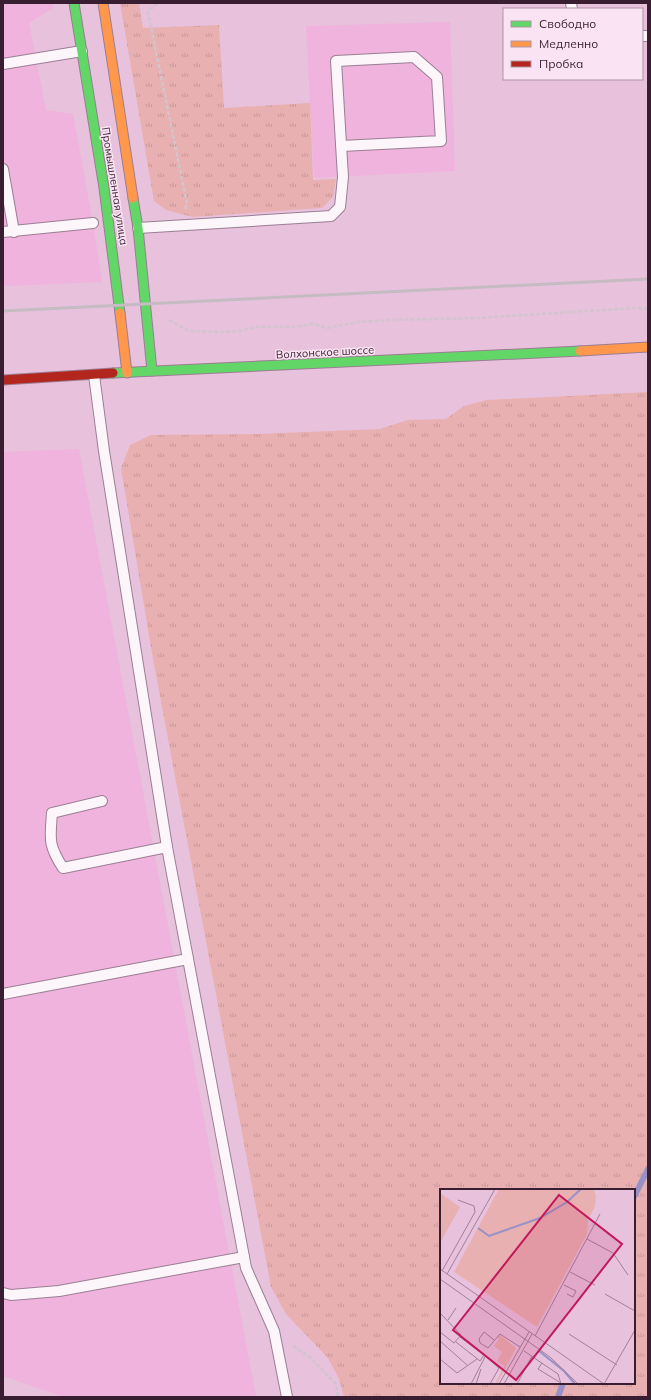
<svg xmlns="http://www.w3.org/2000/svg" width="651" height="1400" font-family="Mulish,sans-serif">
	<defs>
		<pattern id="grass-tufts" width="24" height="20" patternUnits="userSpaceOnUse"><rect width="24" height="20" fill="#e8b0b0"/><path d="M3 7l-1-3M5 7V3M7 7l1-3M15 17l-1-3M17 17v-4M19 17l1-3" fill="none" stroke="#c89798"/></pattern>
	</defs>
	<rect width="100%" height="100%" fill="#e8c1dc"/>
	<g fill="#efb3dd">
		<path d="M 3,3 L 52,3 L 53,8 L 29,23 L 46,110 L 73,114 L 93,223 L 102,282 L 3,286 Z"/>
		<path d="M 450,22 L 455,171 L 314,178 L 306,26 Z"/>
		<path d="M 79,449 L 256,1397 L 64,1397 L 3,1376 L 3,452 Z"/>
	</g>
	<g fill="url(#grass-tufts)" fill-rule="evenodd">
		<path d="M 120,3 L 139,3 L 143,28 L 219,25 L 224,108 L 310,103 L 313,180 L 336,179 L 333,197 L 322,208 L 193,217 L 166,210 L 154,201 Z"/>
		<path d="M 648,392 L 648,1397 L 344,1397 L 339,1379 L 328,1358 L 286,1314 L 271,1287 L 153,659 L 121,468 L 130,445 L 151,435 L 257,434 L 380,429 L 408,420 L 446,419 L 464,406 L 486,400 ZM 441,1190 L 634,1190 L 634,1383 L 441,1383 Z"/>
	</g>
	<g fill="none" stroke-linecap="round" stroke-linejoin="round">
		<g stroke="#9891c7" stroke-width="6">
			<path d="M 634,1197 L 648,1169"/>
			<path d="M 558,1397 L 563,1383"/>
		</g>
		<g stroke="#9b7e93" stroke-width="12">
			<g id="lane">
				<path d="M 571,3 L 572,9"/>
				<path d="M 642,36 L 648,36"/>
				<path d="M 3,64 L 82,51"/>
				<path d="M 3,169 L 14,232"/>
				<path d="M 138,228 L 331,216 L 340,207 L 343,177 L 336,61 L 414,57 L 437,77 L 441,141 L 341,146"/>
				<path d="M 3,232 L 93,223"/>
				<path d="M 94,375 L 104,451 L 167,847 L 244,1257 L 246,1268 L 274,1331 L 287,1397"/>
				<path d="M 102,801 L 52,813 C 50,839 48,845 63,868 L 167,847"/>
				<path d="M 3,994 L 188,959"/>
				<path d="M 3,1293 L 11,1295 L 59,1291 L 244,1257"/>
			</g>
		</g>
		<g stroke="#9b7e93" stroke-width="11">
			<g id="fast">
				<path d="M 74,3 L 104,188 L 120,313"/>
				<path d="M 133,198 L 138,228 L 152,371"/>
				<path d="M 113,373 L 580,351"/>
			</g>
		</g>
		<g stroke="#9b7e93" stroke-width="11">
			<g id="slow">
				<path d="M 103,3 L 133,198"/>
				<path d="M 120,313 L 127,373"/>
				<path d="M 580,351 L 648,347"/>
			</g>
		</g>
		<g stroke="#9b7e93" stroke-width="11">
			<path id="jam" d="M 3,380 L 113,373"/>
		</g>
		<g stroke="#d1c5ce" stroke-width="2.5" stroke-dasharray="4 2" stroke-linecap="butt">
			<path d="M 157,3 L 148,12 L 187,204 L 185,209"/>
			<path d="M 169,320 L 189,331 L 222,332 L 239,331 L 256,327 L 293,327 L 314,324 L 327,328 L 358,322 L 391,320 L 479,318 L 506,316 L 636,308 L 648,309"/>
			<path d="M 293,1346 L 311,1358 L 336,1384 L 338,1397"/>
		</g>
		<use href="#lane" stroke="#fcf6fa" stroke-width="10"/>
		<use href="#fast" stroke="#63d668" stroke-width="9"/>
		<use href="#slow" stroke="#ff974d" stroke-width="9"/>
		<use href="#jam" stroke="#b3261e" stroke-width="9"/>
		<path stroke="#c6bbc2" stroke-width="3" d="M 3,311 L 648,279"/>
	</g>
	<g text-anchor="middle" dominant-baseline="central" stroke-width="3" stroke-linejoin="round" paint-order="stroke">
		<g font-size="11" fill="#391e31" stroke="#fae4f3">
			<text transform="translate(115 186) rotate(81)">Промышленная улица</text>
			<text transform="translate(325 352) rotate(-3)">Волхонское шоссе</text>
		</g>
	</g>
	<g transform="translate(440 1189)">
		<rect width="195" height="195" fill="#e8c1dc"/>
		<path d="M 59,0 L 153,0 L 156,6 L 155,17 L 148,31 L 147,45 L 97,138 L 14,83 ZM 0,4 L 20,18 L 0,54 ZM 60,146 L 76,159 L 57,195 L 55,195 L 64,177 L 57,172 L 62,163 L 54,157 L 59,150 L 57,148 Z" fill="#e8b0b0"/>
		<path fill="none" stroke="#9891c7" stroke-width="2" d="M 38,39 L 49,47 L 100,29 L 127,13 L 141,0M 99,162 L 124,182 L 135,195"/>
		<path fill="none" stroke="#a28098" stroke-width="1" d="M 147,50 L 173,64 L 188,86M 0,80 L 164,195M 2,82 L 35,23 L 34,17 L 18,11M 130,83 L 155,96M 7,85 L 55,0M 0,90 L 110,168 L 138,195M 124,96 L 136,102 L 133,108 L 127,105M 165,105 L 195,122M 0,124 L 21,146 L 14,154 L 0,143M 8,131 L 16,119M 129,145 L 177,176M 95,147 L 160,25M 54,151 L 44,143 L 39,150 L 40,154 L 48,159 L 60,145 L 80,158M 0,152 L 27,176M 16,153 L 40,172 L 44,166 L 20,148M 84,162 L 118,185 L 121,195M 44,166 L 59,179 L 50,195M 0,170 L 17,184 L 37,170M 102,174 L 98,180 L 121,194M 31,195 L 45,168M 36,195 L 41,180M 59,195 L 89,143M 64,195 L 92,145M 77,195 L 92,167M 164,195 L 195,141"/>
		<path fill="#c2185b" fill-opacity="0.15" stroke="#c2185b" stroke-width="2" d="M 119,6 L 182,55 L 76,191 L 13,141 Z"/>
		<rect width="195" height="195" fill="none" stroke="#391e31" stroke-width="2"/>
	</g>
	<rect width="651" height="1400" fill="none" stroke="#391e31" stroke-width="8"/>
	<rect x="503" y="8" width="140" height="72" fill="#fae4f3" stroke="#ad95a5"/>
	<rect x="511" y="21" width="20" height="6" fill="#63d668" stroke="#ad95a5"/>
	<text x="539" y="28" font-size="12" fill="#391e31">Свободно</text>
	<rect x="511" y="41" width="20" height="6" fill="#ff974d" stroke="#ad95a5"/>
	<text x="539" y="48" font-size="12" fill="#391e31">Медленно</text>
	<rect x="511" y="61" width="20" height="6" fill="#b3261e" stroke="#ad95a5"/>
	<text x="539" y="68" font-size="12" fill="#391e31">Пробка</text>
</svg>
